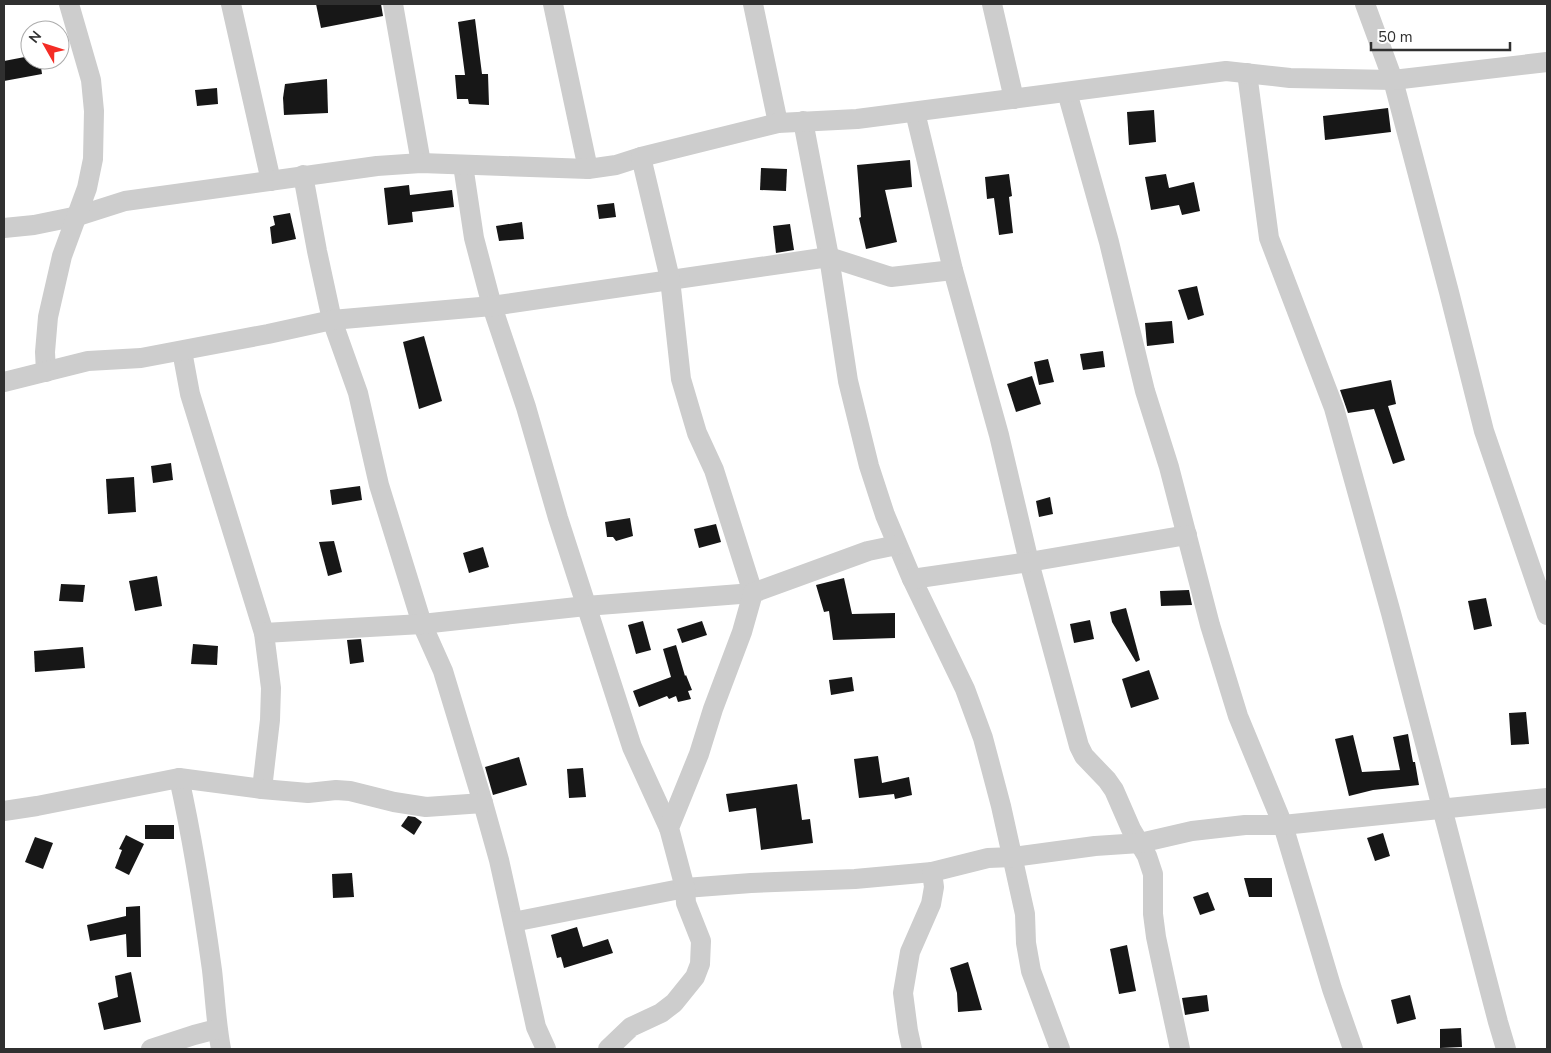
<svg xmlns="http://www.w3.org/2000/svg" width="1551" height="1053" font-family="'Nunito Sans',sans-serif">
	<rect width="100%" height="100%" fill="#fff"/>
	<g fill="#171717">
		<path d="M 316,4 L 381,4 L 383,16 L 321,28 Z"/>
		<path d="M 475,19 L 482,74 L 488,74 L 489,105 L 469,104 L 468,99 L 457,99 L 455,75 L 465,75 L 458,22 Z"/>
		<path d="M 30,56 L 30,60 L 40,60 L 42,74 L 4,81 L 4,61 Z"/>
		<path d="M 327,79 L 328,113 L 284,115 L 283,98 L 285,84 Z"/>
		<path d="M 217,88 L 218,104 L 197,106 L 195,90 Z"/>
		<path d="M 1388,108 L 1391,132 L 1325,140 L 1323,116 Z"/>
		<path d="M 1154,110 L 1156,142 L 1129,145 L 1127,112 Z"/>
		<path d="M 910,160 L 912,187 L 885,190 L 897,242 L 866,249 L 859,218 L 861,217 L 857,165 Z"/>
		<path d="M 761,168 L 787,169 L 786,191 L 760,190 Z"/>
		<path d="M 1009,174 L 1012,196 L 1009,197 L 1013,233 L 999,235 L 994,198 L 987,199 L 985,177 Z"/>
		<path d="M 1166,174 L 1169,188 L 1194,182 L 1200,211 L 1182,215 L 1179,205 L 1151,210 L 1145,177 Z"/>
		<path d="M 409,185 L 410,195 L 452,190 L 454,207 L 412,212 L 413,222 L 388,225 L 384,188 Z"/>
		<path d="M 614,203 L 616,217 L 599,219 L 597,205 Z"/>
		<path d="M 290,213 L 296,239 L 272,244 L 270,227 L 275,225 L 273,216 Z"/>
		<path d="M 522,222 L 524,239 L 499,241 L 496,226 Z"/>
		<path d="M 790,224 L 794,250 L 776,253 L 773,226 Z"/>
		<path d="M 1197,286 L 1204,315 L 1188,320 L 1178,290 Z"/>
		<path d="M 1172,321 L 1174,343 L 1147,346 L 1145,323 Z"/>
		<path d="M 424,336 L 442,401 L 419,409 L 403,342 Z"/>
		<path d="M 1103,351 L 1105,367 L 1083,370 L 1080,354 Z"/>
		<path d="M 1048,359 L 1054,382 L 1039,385 L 1034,362 Z"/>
		<path d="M 1032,376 L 1041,404 L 1016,412 L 1007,384 Z"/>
		<path d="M 1391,380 L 1396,404 L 1388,406 L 1405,460 L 1393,464 L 1374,409 L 1348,413 L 1340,390 Z"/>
		<path d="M 171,463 L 173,480 L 153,483 L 151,466 Z"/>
		<path d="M 134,477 L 136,512 L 108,514 L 106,479 Z"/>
		<path d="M 360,486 L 362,500 L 332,505 L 330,490 Z"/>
		<path d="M 1050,497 L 1053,514 L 1039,517 L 1036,501 Z"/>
		<path d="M 630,518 L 633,536 L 616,541 L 613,537 L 607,537 L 605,522 Z"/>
		<path d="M 716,524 L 721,542 L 699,548 L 694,529 Z"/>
		<path d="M 334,541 L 342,572 L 328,576 L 319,542 Z"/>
		<path d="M 483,547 L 489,567 L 469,573 L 463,553 Z"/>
		<path d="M 157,576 L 162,606 L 135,611 L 129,581 Z"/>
		<path d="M 844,578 L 852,614 L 895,613 L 895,638 L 833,640 L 829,611 L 824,612 L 816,585 Z"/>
		<path d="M 61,584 L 85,585 L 83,602 L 59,601 Z"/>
		<path d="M 1189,590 L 1192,605 L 1161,606 L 1160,591 Z"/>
		<path d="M 1486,598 L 1492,626 L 1474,630 L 1468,601 Z"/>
		<path d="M 1126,608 L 1140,660 L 1136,662 L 1112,622 L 1110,612 Z"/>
		<path d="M 1090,620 L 1094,639 L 1074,643 L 1070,624 Z"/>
		<path d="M 643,621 L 651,650 L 636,654 L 628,625 Z"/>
		<path d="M 702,621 L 707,635 L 682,643 L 677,629 Z"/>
		<path d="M 361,639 L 364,662 L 350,664 L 347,640 Z"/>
		<path d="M 193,644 L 218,646 L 217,665 L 191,664 Z"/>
		<path d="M 676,645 L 685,676 L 686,675 L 692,690 L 688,691 L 691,699 L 678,702 L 676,696 L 669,699 L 667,696 L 639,707 L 633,691 L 671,677 L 663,649 Z"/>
		<path d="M 83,647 L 85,668 L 35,672 L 34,651 Z"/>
		<path d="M 1149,670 L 1159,699 L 1131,708 L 1122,679 Z"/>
		<path d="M 852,677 L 854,691 L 831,695 L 829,680 Z"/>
		<path d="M 1526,712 L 1529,744 L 1511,745 L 1509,713 Z"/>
		<path d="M 1408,734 L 1413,762 L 1415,762 L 1419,785 L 1373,790 L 1349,796 L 1335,739 L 1353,735 L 1362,772 L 1400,770 L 1393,737 Z"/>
		<path d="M 878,756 L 882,783 L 909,777 L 912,795 L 895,799 L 894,794 L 859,798 L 854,759 Z"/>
		<path d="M 519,757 L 527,785 L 493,795 L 485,767 Z"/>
		<path d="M 583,768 L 586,797 L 569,798 L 567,769 Z"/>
		<path d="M 797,784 L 802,820 L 810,819 L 813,843 L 761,850 L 756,808 L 729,812 L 726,794 Z"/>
		<path d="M 408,816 L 415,817 L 422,822 L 414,835 L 401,826 Z"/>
		<rect x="145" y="825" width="29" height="14"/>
		<path d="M 1383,833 L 1390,856 L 1375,861 L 1367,838 Z"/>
		<path d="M 126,835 L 144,844 L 129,875 L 115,868 L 122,850 L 119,849 Z"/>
		<path d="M 35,837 L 53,843 L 43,869 L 25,862 Z"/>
		<path d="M 352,873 L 354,897 L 333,898 L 332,874 Z"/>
		<path d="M 1244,878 L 1272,878 L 1272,897 L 1249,897 Z"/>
		<path d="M 1208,892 L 1215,910 L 1200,915 L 1193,897 Z"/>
		<path d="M 140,906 L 141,957 L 127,957 L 126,934 L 90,941 L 87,925 L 126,916 L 126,907 Z"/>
		<path d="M 577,927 L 583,947 L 608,939 L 613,953 L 564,968 L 561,957 L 557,958 L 551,935 Z"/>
		<path d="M 1127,945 L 1136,991 L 1119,994 L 1110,949 Z"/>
		<path d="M 968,962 L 982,1010 L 958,1012 L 957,993 L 950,968 Z"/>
		<path d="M 131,972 L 141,1022 L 104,1030 L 98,1003 L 118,997 L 115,976 Z"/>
		<path d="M 1207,995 L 1209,1011 L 1185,1015 L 1182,998 Z"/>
		<path d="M 1410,995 L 1416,1019 L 1397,1024 L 1391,1000 Z"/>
		<path d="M 1461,1028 L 1462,1047 L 1440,1048 L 1440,1029 Z"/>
	</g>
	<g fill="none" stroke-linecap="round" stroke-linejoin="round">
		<g stroke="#cdcdcd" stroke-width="20">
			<path d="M 231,4 L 271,181"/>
			<path d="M 393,4 L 421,163"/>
			<path d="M 553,4 L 588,169"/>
			<path d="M 753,4 L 778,123"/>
			<path d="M 992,4 L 1014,99"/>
			<path d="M 1365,4 L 1393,80 L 1449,292 L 1484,431 L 1547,615"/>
			<path d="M 1247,73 L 1269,238 L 1334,408 L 1391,613 L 1498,1022 L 1506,1049"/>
			<path d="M 1067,92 L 1109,242 L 1145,391 L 1169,467 L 1210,625 L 1238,716 L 1283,825 L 1332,989 L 1353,1049"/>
			<path d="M 915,112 L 953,270 L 999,435 L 1029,562 L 1079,746 L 1084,756 L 1107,780 L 1114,790 L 1131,829 L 1147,856 L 1153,874 L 1153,914 L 1156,937 L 1180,1049"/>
			<path d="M 803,121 L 829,257 L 848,381 L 869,466 L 885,515 L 912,579 L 965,689 L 983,738 L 1001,806 L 1025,914 L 1026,943 L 1031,971 L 1060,1049"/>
			<path d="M 463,165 L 474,238 L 492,306 L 526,407 L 558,518 L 632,747 L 669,828"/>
			<path d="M 303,175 L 317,251 L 332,320 L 358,393 L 379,485 L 422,624 L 443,671 L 483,803 L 499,860 L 536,1027 L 546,1049"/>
			<path d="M 4,228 L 34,225 L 78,216 L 125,201 L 377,166 L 421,163 L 588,169 L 616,165 L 641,157 L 778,123 L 857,119 L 1226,71 L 1290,78 L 1393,80 L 1547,62"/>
			<path d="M 182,351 L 190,394 L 264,633 L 271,688 L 270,720 L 262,789"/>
			<path d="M 46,372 L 45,352 L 48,317 L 62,256 L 87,188 L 93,159 L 94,111 L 91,80 L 69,4"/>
			<path d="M 4,382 L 88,361 L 141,358 L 268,334 L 332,320 L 492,306 L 829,257 L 891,277 L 953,270"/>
			<path d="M 912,579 L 1029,562 L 1187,535"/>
			<path d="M 264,633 L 422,624 L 586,606 L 753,593 L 714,470 L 697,433 L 681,379 L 670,279 L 641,157"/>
			<path d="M 179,778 C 193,841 203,905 212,970 C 215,996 216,1023 221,1049"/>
			<path d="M 4,811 L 37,806 L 179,778 L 262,789 L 308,793 L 336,790 L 350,791 L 394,802 L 426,807 L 483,803"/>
			<path d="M 513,922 L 685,888 L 751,883 L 855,879 L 932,872"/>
			<path d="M 151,1049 L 194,1035 L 217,1029"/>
			<path d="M 608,1049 L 631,1027 L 661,1013 L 674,1003 L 695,977 L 700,964 L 701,941 L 686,903 L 685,888 L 669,828 L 699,754 L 713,709 L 742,632 L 753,593 L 868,551 L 897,545"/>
			<path d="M 912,1049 L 908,1031 L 903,993 L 910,952 L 931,904 L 934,887 L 932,872 L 988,858 L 1013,857 L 1095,846 L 1140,843 L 1192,831 L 1245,825 L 1283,825 L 1547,798"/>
		</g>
	</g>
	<rect width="1551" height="1053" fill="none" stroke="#303030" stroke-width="10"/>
	<g transform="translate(45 45) rotate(309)"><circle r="24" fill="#ffffff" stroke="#acacac"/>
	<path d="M0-4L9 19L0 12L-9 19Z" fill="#f42c25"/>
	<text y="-8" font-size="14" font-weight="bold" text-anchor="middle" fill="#303030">N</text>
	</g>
	<path d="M1371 42v8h139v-8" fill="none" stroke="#303030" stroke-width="2.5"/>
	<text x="1378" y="42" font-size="15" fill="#303030" stroke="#ffffff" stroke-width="4" paint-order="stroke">50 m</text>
</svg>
